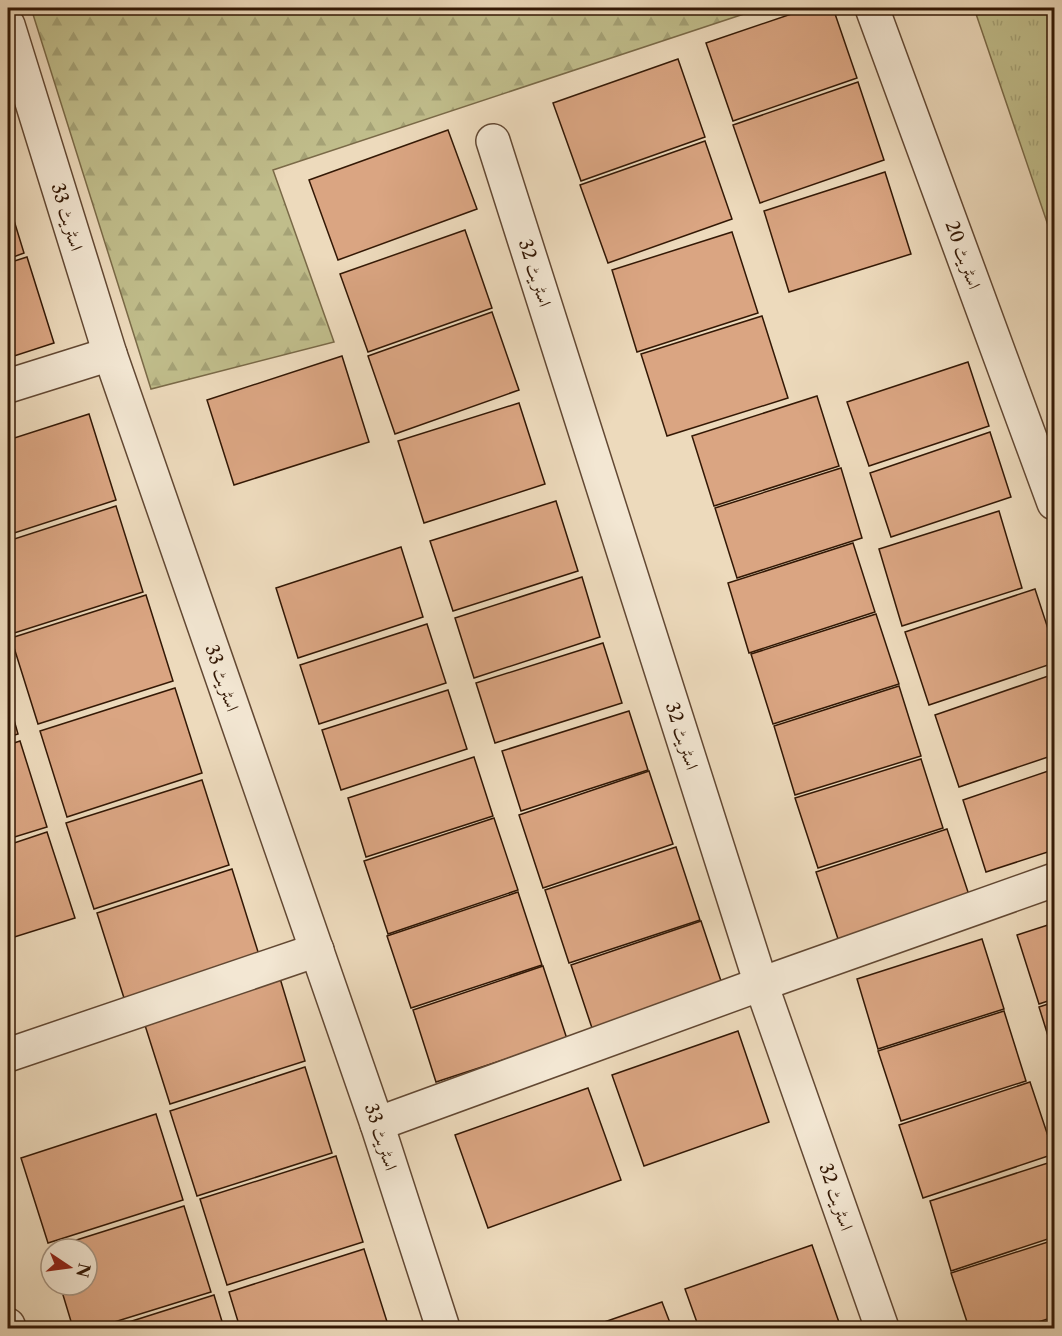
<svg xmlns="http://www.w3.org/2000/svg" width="1062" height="1336" font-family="'Libre Caslon Text',Amiri,serif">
	<defs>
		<pattern id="forest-firs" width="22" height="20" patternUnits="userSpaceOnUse" patternTransform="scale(1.5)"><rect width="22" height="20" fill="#c0bd8b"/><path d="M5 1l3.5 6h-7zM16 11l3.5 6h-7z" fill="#a5a276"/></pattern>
		<pattern id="park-tufts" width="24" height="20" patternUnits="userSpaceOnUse" patternTransform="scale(1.5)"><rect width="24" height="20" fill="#c0bd8b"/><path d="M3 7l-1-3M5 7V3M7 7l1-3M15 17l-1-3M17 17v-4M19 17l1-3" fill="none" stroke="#a5a276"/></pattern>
	</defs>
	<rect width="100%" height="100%" fill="#eddabc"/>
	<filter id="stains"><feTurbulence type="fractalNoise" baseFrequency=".00333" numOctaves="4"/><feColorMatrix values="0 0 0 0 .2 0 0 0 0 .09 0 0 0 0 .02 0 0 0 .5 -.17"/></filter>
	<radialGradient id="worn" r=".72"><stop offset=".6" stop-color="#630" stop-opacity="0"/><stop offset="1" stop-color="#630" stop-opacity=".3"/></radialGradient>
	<path fill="url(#forest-firs)" stroke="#7a6a48" stroke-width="1.5" d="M 31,8 L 762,8 L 273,170 L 334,342 L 151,389 Z"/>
	<path fill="url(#park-tufts)" stroke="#7a6a48" stroke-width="1.5" d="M 974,8 L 1054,8 L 1054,244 L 1051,234 Z"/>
	<g fill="#daa582" stroke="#331805" stroke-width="1.5">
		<path d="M 809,8 L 833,8 L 857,78 L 733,121 L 706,43 Z"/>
		<path d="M 678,59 L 705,137 L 581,181 L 553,103 Z"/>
		<path d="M 858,82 L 884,160 L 760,203 L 733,125 Z"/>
		<path d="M 448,130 L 477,209 L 338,260 L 309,180 Z"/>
		<path d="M 705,141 L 732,219 L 608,263 L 580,185 Z"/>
		<path d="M 885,172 L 911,254 L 789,292 L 764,211 Z"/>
		<path d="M 8,201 L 24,253 L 8,259 Z"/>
		<path d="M 465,230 L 492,308 L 368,352 L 340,274 Z"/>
		<path d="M 732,232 L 758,313 L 637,352 L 612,270 Z"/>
		<path d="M 27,257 L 54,343 L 8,358 L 8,263 Z"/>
		<path d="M 492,312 L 519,390 L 395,434 L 368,356 Z"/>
		<path d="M 762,316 L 788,398 L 667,436 L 641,354 Z"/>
		<path d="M 342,356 L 369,442 L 234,485 L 207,400 Z"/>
		<path d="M 968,362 L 989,426 L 869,466 L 847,402 Z"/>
		<path d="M 817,396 L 839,466 L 714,506 L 692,436 Z"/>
		<path d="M 519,403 L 545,484 L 424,523 L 398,441 Z"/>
		<path d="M 89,414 L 116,500 L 8,535 L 8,440 Z"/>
		<path d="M 990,432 L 1011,497 L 891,537 L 870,473 Z"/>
		<path d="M 841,468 L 862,538 L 737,578 L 715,508 Z"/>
		<path d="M 556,501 L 578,571 L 453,611 L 430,541 Z"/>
		<path d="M 116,506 L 143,592 L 8,635 L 8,541 Z"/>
		<path d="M 999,511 L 1022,588 L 902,626 L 879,549 Z"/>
		<path d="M 853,543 L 875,612 L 749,653 L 728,583 Z"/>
		<path d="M 401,547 L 423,617 L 298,658 L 276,588 Z"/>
		<path d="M 582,577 L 600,637 L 474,678 L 455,618 Z"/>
		<path d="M 1035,589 L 1054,647 L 1054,663 L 929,705 L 905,632 Z"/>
		<path d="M 146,595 L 173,681 L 38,724 L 11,638 Z"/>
		<path d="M 876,614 L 899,684 L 773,724 L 751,654 Z"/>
		<path d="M 427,624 L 446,683 L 319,724 L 300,665 Z"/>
		<path d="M 603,643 L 622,703 L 495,743 L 476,683 Z"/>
		<path d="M 1054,674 L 1054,755 L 959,787 L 935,715 Z"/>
		<path d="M 899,686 L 921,756 L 795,795 L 774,726 Z"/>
		<path d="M 175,688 L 202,773 L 67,817 L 40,731 Z"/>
		<path d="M 448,690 L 467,749 L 341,790 L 322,730 Z"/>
		<path d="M 8,699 L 18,734 L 8,737 Z"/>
		<path d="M 629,711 L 648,770 L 521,811 L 502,751 Z"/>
		<path d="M 20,741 L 47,827 L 8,839 L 8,745 Z"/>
		<path d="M 474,757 L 493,816 L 366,857 L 348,798 Z"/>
		<path d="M 921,759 L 943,828 L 818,868 L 795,798 Z"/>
		<path d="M 1054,769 L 1054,850 L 986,872 L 963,800 Z"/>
		<path d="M 649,771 L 673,844 L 543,888 L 519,815 Z"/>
		<path d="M 202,780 L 229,865 L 94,909 L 66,823 Z"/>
		<path d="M 494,818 L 518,890 L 388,934 L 364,861 Z"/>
		<path d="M 947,829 L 971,901 L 840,945 L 816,872 Z"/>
		<path d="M 47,832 L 75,918 L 8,939 L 8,845 Z"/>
		<path d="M 676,847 L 700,920 L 569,963 L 545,890 Z"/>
		<path d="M 232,869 L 259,955 L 124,998 L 97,913 Z"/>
		<path d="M 518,892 L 542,965 L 411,1008 L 387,936 Z"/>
		<path d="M 701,921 L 725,993 L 595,1037 L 571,965 Z"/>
		<path d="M 1054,923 L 1054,999 L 1039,1004 L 1017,935 Z"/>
		<path d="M 982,939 L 1004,1009 L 878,1049 L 857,979 Z"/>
		<path d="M 543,966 L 567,1039 L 436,1082 L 413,1010 Z"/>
		<path d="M 279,975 L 305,1061 L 170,1104 L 143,1019 Z"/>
		<path d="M 1054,1002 L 1054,1055 L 1039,1007 Z"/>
		<path d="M 1004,1011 L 1026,1081 L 901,1121 L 878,1051 Z"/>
		<path d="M 738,1031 L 769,1122 L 644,1166 L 612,1075 Z"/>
		<path d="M 305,1067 L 332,1153 L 197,1196 L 170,1111 Z"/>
		<path d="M 1030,1082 L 1054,1154 L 923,1198 L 899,1125 Z"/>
		<path d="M 588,1088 L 621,1180 L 488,1228 L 455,1135 Z"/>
		<path d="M 156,1114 L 183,1200 L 48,1243 L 21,1158 Z"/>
		<path d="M 336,1156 L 363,1242 L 227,1285 L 200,1199 Z"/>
		<path d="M 1054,1161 L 1054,1237 L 951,1271 L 930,1201 Z"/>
		<path d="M 184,1206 L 211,1292 L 95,1328 L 73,1328 L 60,1285 L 87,1285 L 87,1249 L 51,1249 L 51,1258 L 48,1249 Z"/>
		<path d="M 1054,1240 L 1054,1317 L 1019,1328 L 969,1328 L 951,1273 Z"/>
		<path d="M 812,1245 L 841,1328 L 699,1328 L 685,1289 Z"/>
		<path d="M 364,1249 L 389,1328 L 240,1328 L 229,1292 Z"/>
		<path d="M 214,1295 L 224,1328 L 110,1328 Z"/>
		<path d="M 662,1302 L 672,1328 L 587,1328 Z"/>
		<path d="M 1054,1320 L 1054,1328 L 1028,1328 Z"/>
	</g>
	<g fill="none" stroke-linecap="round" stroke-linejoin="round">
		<g stroke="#624833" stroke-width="36">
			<g id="street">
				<path d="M 872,8 L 1054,503"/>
				<path d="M 8,25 L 110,354 L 377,1124 L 443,1328"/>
				<path d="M 493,141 L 761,984 L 882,1328"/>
				<path d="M 8,386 L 110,354"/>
				<path d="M 8,1055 L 317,950"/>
				<path d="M 377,1124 L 761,984 L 1054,880"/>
				<path d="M 8,1325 L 9,1328"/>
			</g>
		</g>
		<use href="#street" stroke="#f3e7d3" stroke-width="33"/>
	</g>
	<g text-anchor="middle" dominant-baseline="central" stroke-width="5" stroke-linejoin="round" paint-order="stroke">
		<g font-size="18" fill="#331805" stroke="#f3e7d3">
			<text transform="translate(67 217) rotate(73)">اسٹریٹ 33</text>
			<text transform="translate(963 255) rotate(70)">اسٹریٹ 20</text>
			<text transform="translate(535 273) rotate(72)">اسٹریٹ 32</text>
			<text transform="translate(222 678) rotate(71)">اسٹریٹ 33</text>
			<text transform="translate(682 736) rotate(72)">اسٹریٹ 32</text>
			<text transform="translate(381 1137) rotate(72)">اسٹریٹ 33</text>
			<text transform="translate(836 1197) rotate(71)">اسٹریٹ 32</text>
		</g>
	</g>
	<rect width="1062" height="1336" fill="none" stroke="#eddabc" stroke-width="30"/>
	<rect x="9" y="9" width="1044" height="1318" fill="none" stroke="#331805" stroke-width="3"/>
	<rect x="15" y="15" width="1032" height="1306" fill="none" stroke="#331805" stroke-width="1.5"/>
	<g transform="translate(69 1267) rotate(103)"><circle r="28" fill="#f3e7d3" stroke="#a69481" stroke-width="1.5"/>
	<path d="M0-4.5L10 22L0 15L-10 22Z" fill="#8f2418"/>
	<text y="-9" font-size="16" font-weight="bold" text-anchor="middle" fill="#331805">N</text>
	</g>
	<rect width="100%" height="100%" filter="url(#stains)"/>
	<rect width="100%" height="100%" fill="url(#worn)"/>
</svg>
